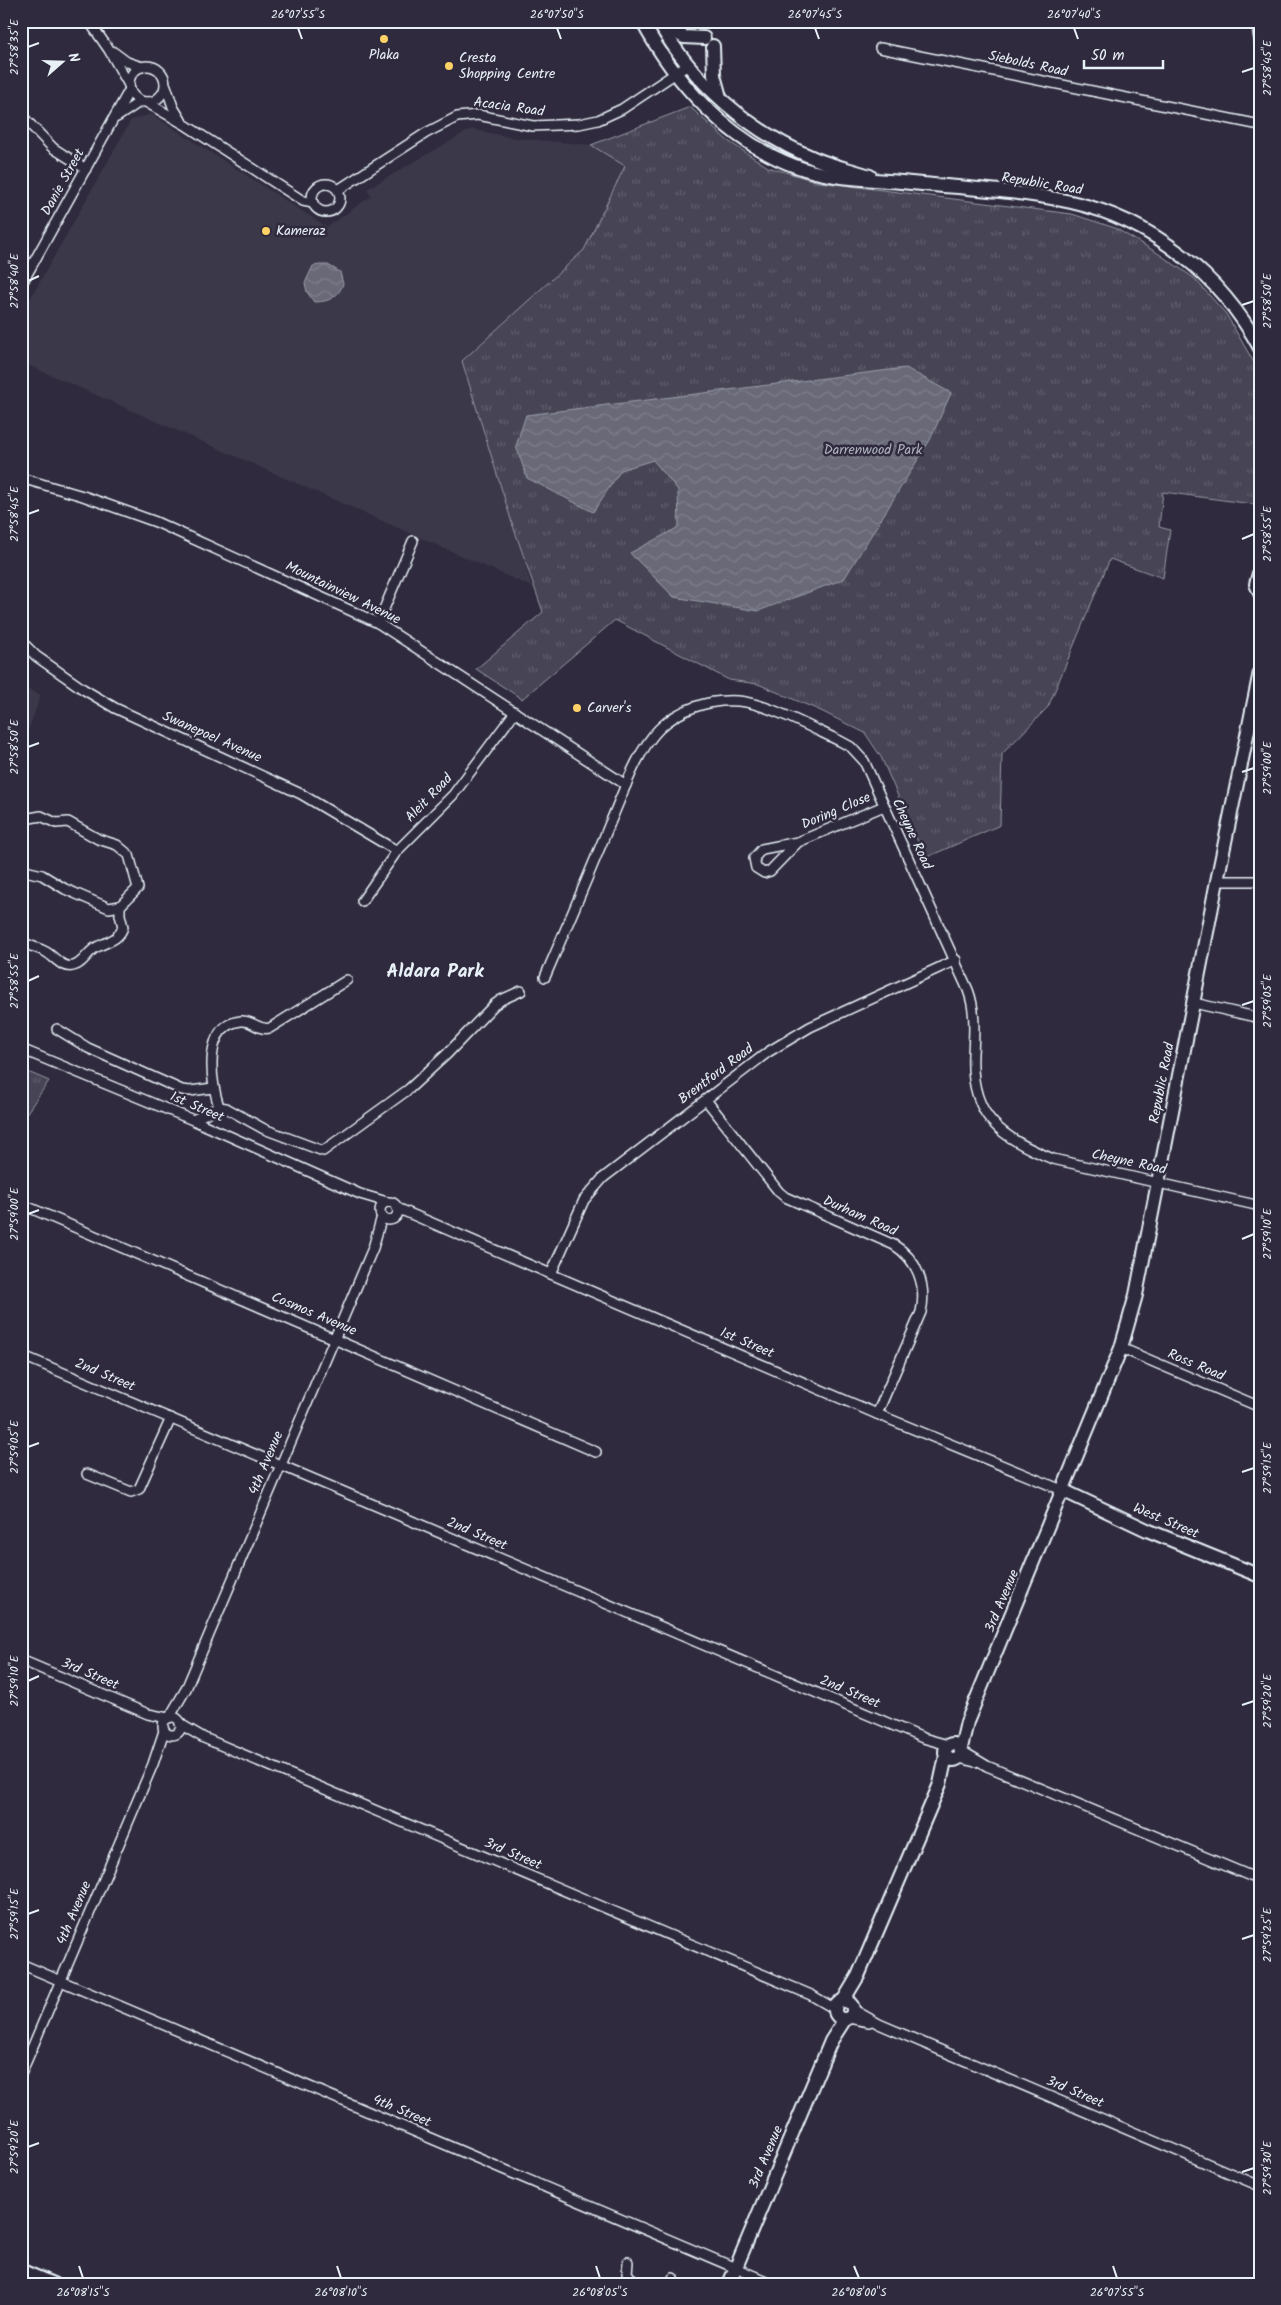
<svg xmlns="http://www.w3.org/2000/svg" width="1281" height="2305" font-family="Kalam,sans-serif">
	<defs>
		<pattern id="park-tufts" width="24" height="20" patternUnits="userSpaceOnUse" patternTransform="scale(1.25)"><rect width="24" height="20" fill="#464455"/><path d="M3 7l-1-3M5 7V3M7 7l1-3M15 17l-1-3M17 17v-4M19 17l1-3" fill="none" stroke="#615f6e"/></pattern>
		<pattern id="water-waves" width="16" height="10" patternUnits="userSpaceOnUse" patternTransform="scale(1.25)"><rect width="16" height="10" fill="#696978"/><path d="M0 5q4-4 8 0t8 0" fill="none" stroke="#7e7f8c"/></pattern>
	</defs>
	<rect width="100%" height="100%" fill="#2f2a3d"/>
	<filter id="ink" filterUnits="userSpaceOnUse"><feTurbulence type="fractalNoise" baseFrequency=".02" numOctaves="2"/><feDisplacementMap in="SourceGraphic" scale="10" xChannelSelector="R" yChannelSelector="G"/><feConvolveMatrix kernelMatrix="1 2 1 2 8 2 1 2 1" color-interpolation-filters="sRGB"/></filter>
	<g filter="url(#ink)">
		<g fill="#3b3749">
			<path d="M 151,114 L 327,227 L 371,196 L 367,189 L 471,129 L 515,138 L 591,145 L 625,166 L 584,251 L 462,361 L 532,587 L 21,362 L 21,315 L 131,120 Z"/>
			<path d="M 21,686 L 41,695 L 21,750 Z"/>
		</g>
		<g fill="url(#park-tufts)" stroke="#979aa6">
			<path d="M 690,107 L 728,141 L 768,167 L 819,182 L 1072,214 L 1115,228 L 1156,252 L 1194,278 L 1226,314 L 1260,373 L 1260,505 L 1163,492 L 1159,527 L 1170,530 L 1163,578 L 1110,559 L 1048,707 L 1002,754 L 1000,825 L 925,858 L 881,757 L 865,733 L 821,711 L 758,684 L 729,680 L 615,620 L 522,699 L 476,669 L 543,612 L 512,523 L 462,361 L 584,250 L 625,166 L 591,145 Z"/>
			<path d="M 21,1069 L 49,1081 L 21,1121 Z"/>
		</g>
		<g fill="url(#water-waves)" stroke="#9c9fab">
			<path d="M 320,265 L 328,265 L 340,272 L 343,284 C 338,298 328,302 314,302 L 307,292 L 305,283 L 313,266 Z"/>
			<path d="M 906,368 L 951,393 L 930,440 L 844,579 L 758,611 L 674,597 L 630,553 L 679,527 L 678,490 L 653,460 L 621,470 L 593,512 L 527,478 L 516,446 L 526,415 Z"/>
		</g>
		<g fill="none" stroke-linecap="round" stroke-linejoin="round">
			<g stroke="#e8f1f8" stroke-width="12">
				<g id="minor">
					<path d="M 89,21 L 109,50 L 129,85"/>
					<path d="M 1256,21 L 1260,45"/>
					<path d="M 880,48 L 1260,125"/>
					<path d="M 112,51 L 127,62 L 142,67"/>
					<circle cx="147" cy="84" r="18"/>
					<path d="M 166,86 L 173,107 L 181,120"/>
					<path d="M 146,102 L 184,124 L 303,201 L 313,203"/>
					<path d="M 21,115 L 53,148 L 86,169"/>
					<path d="M 117,117 L 141,101"/>
					<circle cx="326" cy="198" r="14"/>
					<path d="M 338,190 L 426,133 L 457,117 L 478,115 L 533,126 L 579,124 L 598,120 L 622,109 L 688,65"/>
					<path d="M 21,285 L 130,89"/>
					<path d="M 21,478 L 83,496 L 156,522 L 378,623 L 626,785"/>
					<path d="M 378,623 L 413,541"/>
					<path d="M 21,641 L 36,656 L 83,689 L 115,708 L 301,794 L 397,851"/>
					<path d="M 21,824 L 30,818 L 41,816 L 56,823 L 68,822 L 98,839 L 117,845 L 129,855 L 138,888 L 120,906 L 109,908 L 65,889 L 42,875 L 21,870"/>
					<path d="M 798,842 L 762,849 L 754,858 L 756,868 L 764,873 L 770,871 L 798,842 L 884,806"/>
					<path d="M 1217,881 L 1260,881"/>
					<path d="M 362,901 L 397,851 L 453,795 L 515,712"/>
					<path d="M 21,941 C 30,947 37,947 46,952 C 55,957 64,971 76,965 C 85,961 88,951 97,947 C 108,941 119,940 123,927 L 120,915 L 120,906"/>
					<path d="M 545,977 C 567,926 589,875 610,823 C 623,794 636,752 659,729 C 679,709 709,699 738,701 C 766,703 814,729 840,741 L 851,747 L 864,761 L 968,990 C 976,1011 974,1032 973,1054 C 970,1116 1000,1137 1053,1159 L 1260,1206"/>
					<path d="M 1194,1003 L 1260,1018"/>
					<path d="M 57,1029 L 88,1048 L 182,1090 L 190,1091 L 213,1088"/>
					<path d="M 21,1049 L 193,1120 L 360,1194 L 387,1202"/>
					<path d="M 706,1100 L 779,1192 L 785,1197 L 894,1245 C 917,1259 927,1285 921,1312 L 877,1414"/>
					<path d="M 219,1107 C 211,1081 202,1025 241,1021 C 253,1020 258,1031 270,1028 L 347,980"/>
					<path d="M 193,1120 L 219,1107 L 226,1108 L 264,1129 L 323,1151 L 409,1089 L 447,1054 L 494,1005 L 501,1000 L 521,991"/>
					<circle cx="389" cy="1211" r="9"/>
					<path d="M 21,1204 L 596,1452"/>
					<path d="M 397,1208 L 877,1414 L 1062,1490"/>
					<path d="M 551,1274 L 584,1200 L 603,1178 L 768,1052 L 810,1027 L 956,960"/>
					<path d="M 1121,1348 L 1260,1407"/>
					<path d="M 21,1355 L 923,1738 L 948,1745"/>
					<path d="M 87,1474 L 131,1492 L 139,1489 L 171,1418"/>
					<path d="M 21,1660 L 148,1714 L 168,1718"/>
					<circle cx="172" cy="1726" r="9"/>
					<path d="M 169,1718 L 186,1689 L 373,1248 L 382,1216"/>
					<path d="M 180,1724 L 204,1738 L 811,1995 L 835,2009"/>
					<path d="M 962,1751 L 987,1766 L 1260,1880"/>
					<path d="M 959,1758 L 975,1762"/>
					<path d="M 21,1964 L 773,2284"/>
					<path d="M 854,2010 L 879,2024 L 1260,2186"/>
					<path d="M 849,2018 L 869,2022"/>
					<path d="M 21,2074 L 153,1764 L 164,1731"/>
					<path d="M 628,2262 L 627,2273 L 631,2278 L 643,2284"/>
					<path d="M 671,2284 L 673,2278"/>
				</g>
			</g>
			<g stroke="#e8f1f8" stroke-width="15">
				<path id="tertiary" d="M 21,2270 L 54,2284"/>
			</g>
			<g stroke="#e8f1f8" stroke-width="16">
				<g id="secondary">
					<path d="M 642,21 C 675,83 728,141 795,166 C 830,179 866,179 902,182 C 958,188 1017,190 1071,202 C 1152,220 1221,276 1260,348"/>
					<path d="M 658,21 C 692,82 751,133 816,159 C 833,166 852,170 870,176"/>
					<path d="M 661,23 L 684,37 L 704,38"/>
					<path d="M 713,46 L 714,75 L 720,97"/>
					<path d="M 1260,570 L 1256,584 L 1260,593"/>
					<path d="M 1062,1490 L 1147,1530 L 1260,1576"/>
					<circle cx="953" cy="1752" r="8"/>
					<path d="M 961,1748 L 967,1722 L 1121,1348 L 1136,1295 L 1217,881 L 1260,672"/>
					<circle cx="844" cy="2010" r="9"/>
					<path d="M 843,2001 L 858,1976 L 940,1784 L 946,1756"/>
					<path d="M 729,2284 L 831,2041 L 845,2019"/>
				</g>
			</g>
			<use href="#minor" stroke="#2f2a3d" stroke-width="9"/>
			<use href="#tertiary" stroke="#2f2a3d" stroke-width="11"/>
			<use href="#secondary" stroke="#2f2a3d" stroke-width="12"/>
		</g>
	</g>
	<path fill="none" stroke="#e8f1f8" stroke-width="2" d="M 298,28 L 302,39M 557,28 L 561,39M 815,28 L 819,39M 1074,28 L 1078,39M 28,47 L 39,43M 1242,72 L 1254,68M 28,281 L 39,276M 1242,305 L 1254,301M 28,514 L 39,510M 1242,539 L 1254,534M 28,747 L 39,743M 1242,772 L 1254,768M 28,981 L 39,976M 1242,1005 L 1254,1001M 28,1214 L 39,1210M 1242,1239 L 1254,1234M 28,1447 L 39,1443M 1242,1472 L 1254,1468M 28,1681 L 39,1676M 1242,1705 L 1254,1701M 28,1914 L 39,1910M 1242,1939 L 1254,1935M 28,2147 L 39,2143M 1242,2172 L 1254,2168M 79,2266 L 83,2278M 337,2266 L 341,2278M 596,2266 L 600,2278M 854,2266 L 859,2278M 1113,2266 L 1117,2278"/>
	<g fill="#ffd166" stroke="#2f2a3d" stroke-width="2">
		<circle cx="384" cy="39" r="5"/>
		<circle cx="449" cy="66" r="5"/>
		<circle cx="266" cy="231" r="5"/>
		<circle cx="577" cy="708" r="5"/>
	</g>
	<g text-anchor="middle" dominant-baseline="central" stroke-width="5" stroke-linejoin="round" paint-order="stroke">
		<g font-size="14" fill="#e8f1f8" stroke="#2f2a3d" text-anchor="start">
			<text x="384" y="55" text-anchor="middle">Plaka</text>
			<text x="459" y="58">Cresta<tspan x="459" dy="16">Shopping Centre</tspan></text>
			<text x="276" y="231">Kameraz</text>
			<text x="587" y="708">Carver's</text>
		</g>
		<g font-size="14" fill="#e8f1f8" stroke="#2f2a3d">
			<text transform="translate(1028 64) rotate(12)">Siebolds Road</text>
			<text transform="translate(509 107) rotate(8)">Acacia Road</text>
			<text transform="translate(63 182) rotate(-61)">Danie Street</text>
			<text transform="translate(1042 184) rotate(9)">Republic Road</text>
			<text transform="translate(343 593) rotate(26)">Mountainview Avenue</text>
			<text transform="translate(212 737) rotate(24)">Swanepoel Avenue</text>
			<text transform="translate(429 798) rotate(-46)">Aleit Road</text>
			<text transform="translate(836 811) rotate(-23)">Doring Close</text>
			<text transform="translate(912 834) rotate(65)">Cheyne Road</text>
			<text transform="translate(716 1074) rotate(-37)">Brentford Road</text>
			<text transform="translate(1162 1083) rotate(-79)">Republic Road</text>
			<text transform="translate(197 1107) rotate(23)">1st Street</text>
			<text transform="translate(1129 1162) rotate(12)">Cheyne Road</text>
			<text transform="translate(860 1216) rotate(24)">Durham Road</text>
			<text transform="translate(314 1314) rotate(23)">Cosmos Avenue</text>
			<text transform="translate(747 1343) rotate(23)">1st Street</text>
			<text transform="translate(1196 1365) rotate(23)">Ross Road</text>
			<text transform="translate(105 1375) rotate(23)">2nd Street</text>
			<text transform="translate(266 1463) rotate(-67)">4th Avenue</text>
			<text transform="translate(1166 1521) rotate(23)">West Street</text>
			<text transform="translate(477 1534) rotate(23)">2nd Street</text>
			<text transform="translate(1002 1601) rotate(-67)">3rd Avenue</text>
			<text transform="translate(90 1674) rotate(23)">3rd Street</text>
			<text transform="translate(850 1692) rotate(23)">2nd Street</text>
			<text transform="translate(513 1854) rotate(23)">3rd Street</text>
			<text transform="translate(74 1913) rotate(-67)">4th Avenue</text>
			<text transform="translate(1075 2092) rotate(23)">3rd Street</text>
			<text transform="translate(402 2111) rotate(23)">4th Street</text>
			<text transform="translate(766 2157) rotate(-67)">3rd Avenue</text>
		</g>
		<g font-size="14" fill="#afb4bf" stroke="#2f2a3d">
			<text x="873" y="450">Darrenwood Park</text>
		</g>
		<g font-size="19" font-weight="bold" fill="#e8f1f8" stroke="#2f2a3d">
			<text x="435" y="972">Aldara Park</text>
		</g>
	</g>
	<rect width="1281" height="2305" fill="none" stroke="#2f2a3d" stroke-width="55"/>
	<g transform="translate(62 62) rotate(70)" stroke="#2f2a3d" stroke-width="4" paint-order="stroke">
	<path d="M0-4L9 19L0 12L-9 19Z" fill="#e8f1f8"/>
	<text y="-8" font-size="14" font-weight="bold" text-anchor="middle" fill="#e8f1f8">N</text>
	</g>
	<path d="M1084 60v8h79v-8" fill="none" stroke="#e8f1f8" stroke-width="2.5"/>
	<text x="1091" y="60" font-size="15" fill="#e8f1f8" stroke="#2f2a3d" stroke-width="4" paint-order="stroke">50 m</text>
	<rect x="28" y="28" width="1226" height="2250" fill="none" stroke="#e8f1f8" stroke-width="2"/>
	<g font-size="12" text-anchor="middle" fill="#e8f1f8">
		<text x="298" y="18">26°07'55"S</text>
		<text x="557" y="18">26°07'50"S</text>
		<text x="815" y="18">26°07'45"S</text>
		<text x="1074" y="18">26°07'40"S</text>
		<text transform="translate(14 47) rotate(-90)" y="4">27°58'35"E</text>
		<text transform="translate(1267 68) rotate(-90)" y="4">27°58'45"E</text>
		<text transform="translate(14 281) rotate(-90)" y="4">27°58'40"E</text>
		<text transform="translate(1267 301) rotate(-90)" y="4">27°58'50"E</text>
		<text transform="translate(14 514) rotate(-90)" y="4">27°58'45"E</text>
		<text transform="translate(1267 534) rotate(-90)" y="4">27°58'55"E</text>
		<text transform="translate(14 747) rotate(-90)" y="4">27°58'50"E</text>
		<text transform="translate(1267 768) rotate(-90)" y="4">27°59'00"E</text>
		<text transform="translate(14 981) rotate(-90)" y="4">27°58'55"E</text>
		<text transform="translate(1267 1001) rotate(-90)" y="4">27°59'05"E</text>
		<text transform="translate(14 1214) rotate(-90)" y="4">27°59'00"E</text>
		<text transform="translate(1267 1234) rotate(-90)" y="4">27°59'10"E</text>
		<text transform="translate(14 1447) rotate(-90)" y="4">27°59'05"E</text>
		<text transform="translate(1267 1468) rotate(-90)" y="4">27°59'15"E</text>
		<text transform="translate(14 1681) rotate(-90)" y="4">27°59'10"E</text>
		<text transform="translate(1267 1701) rotate(-90)" y="4">27°59'20"E</text>
		<text transform="translate(14 1914) rotate(-90)" y="4">27°59'15"E</text>
		<text transform="translate(1267 1935) rotate(-90)" y="4">27°59'25"E</text>
		<text transform="translate(14 2147) rotate(-90)" y="4">27°59'20"E</text>
		<text transform="translate(1267 2168) rotate(-90)" y="4">27°59'30"E</text>
		<text x="83" y="2296">26°08'15"S</text>
		<text x="341" y="2296">26°08'10"S</text>
		<text x="600" y="2296">26°08'05"S</text>
		<text x="859" y="2296">26°08'00"S</text>
		<text x="1117" y="2296">26°07'55"S</text>
	</g>
</svg>
